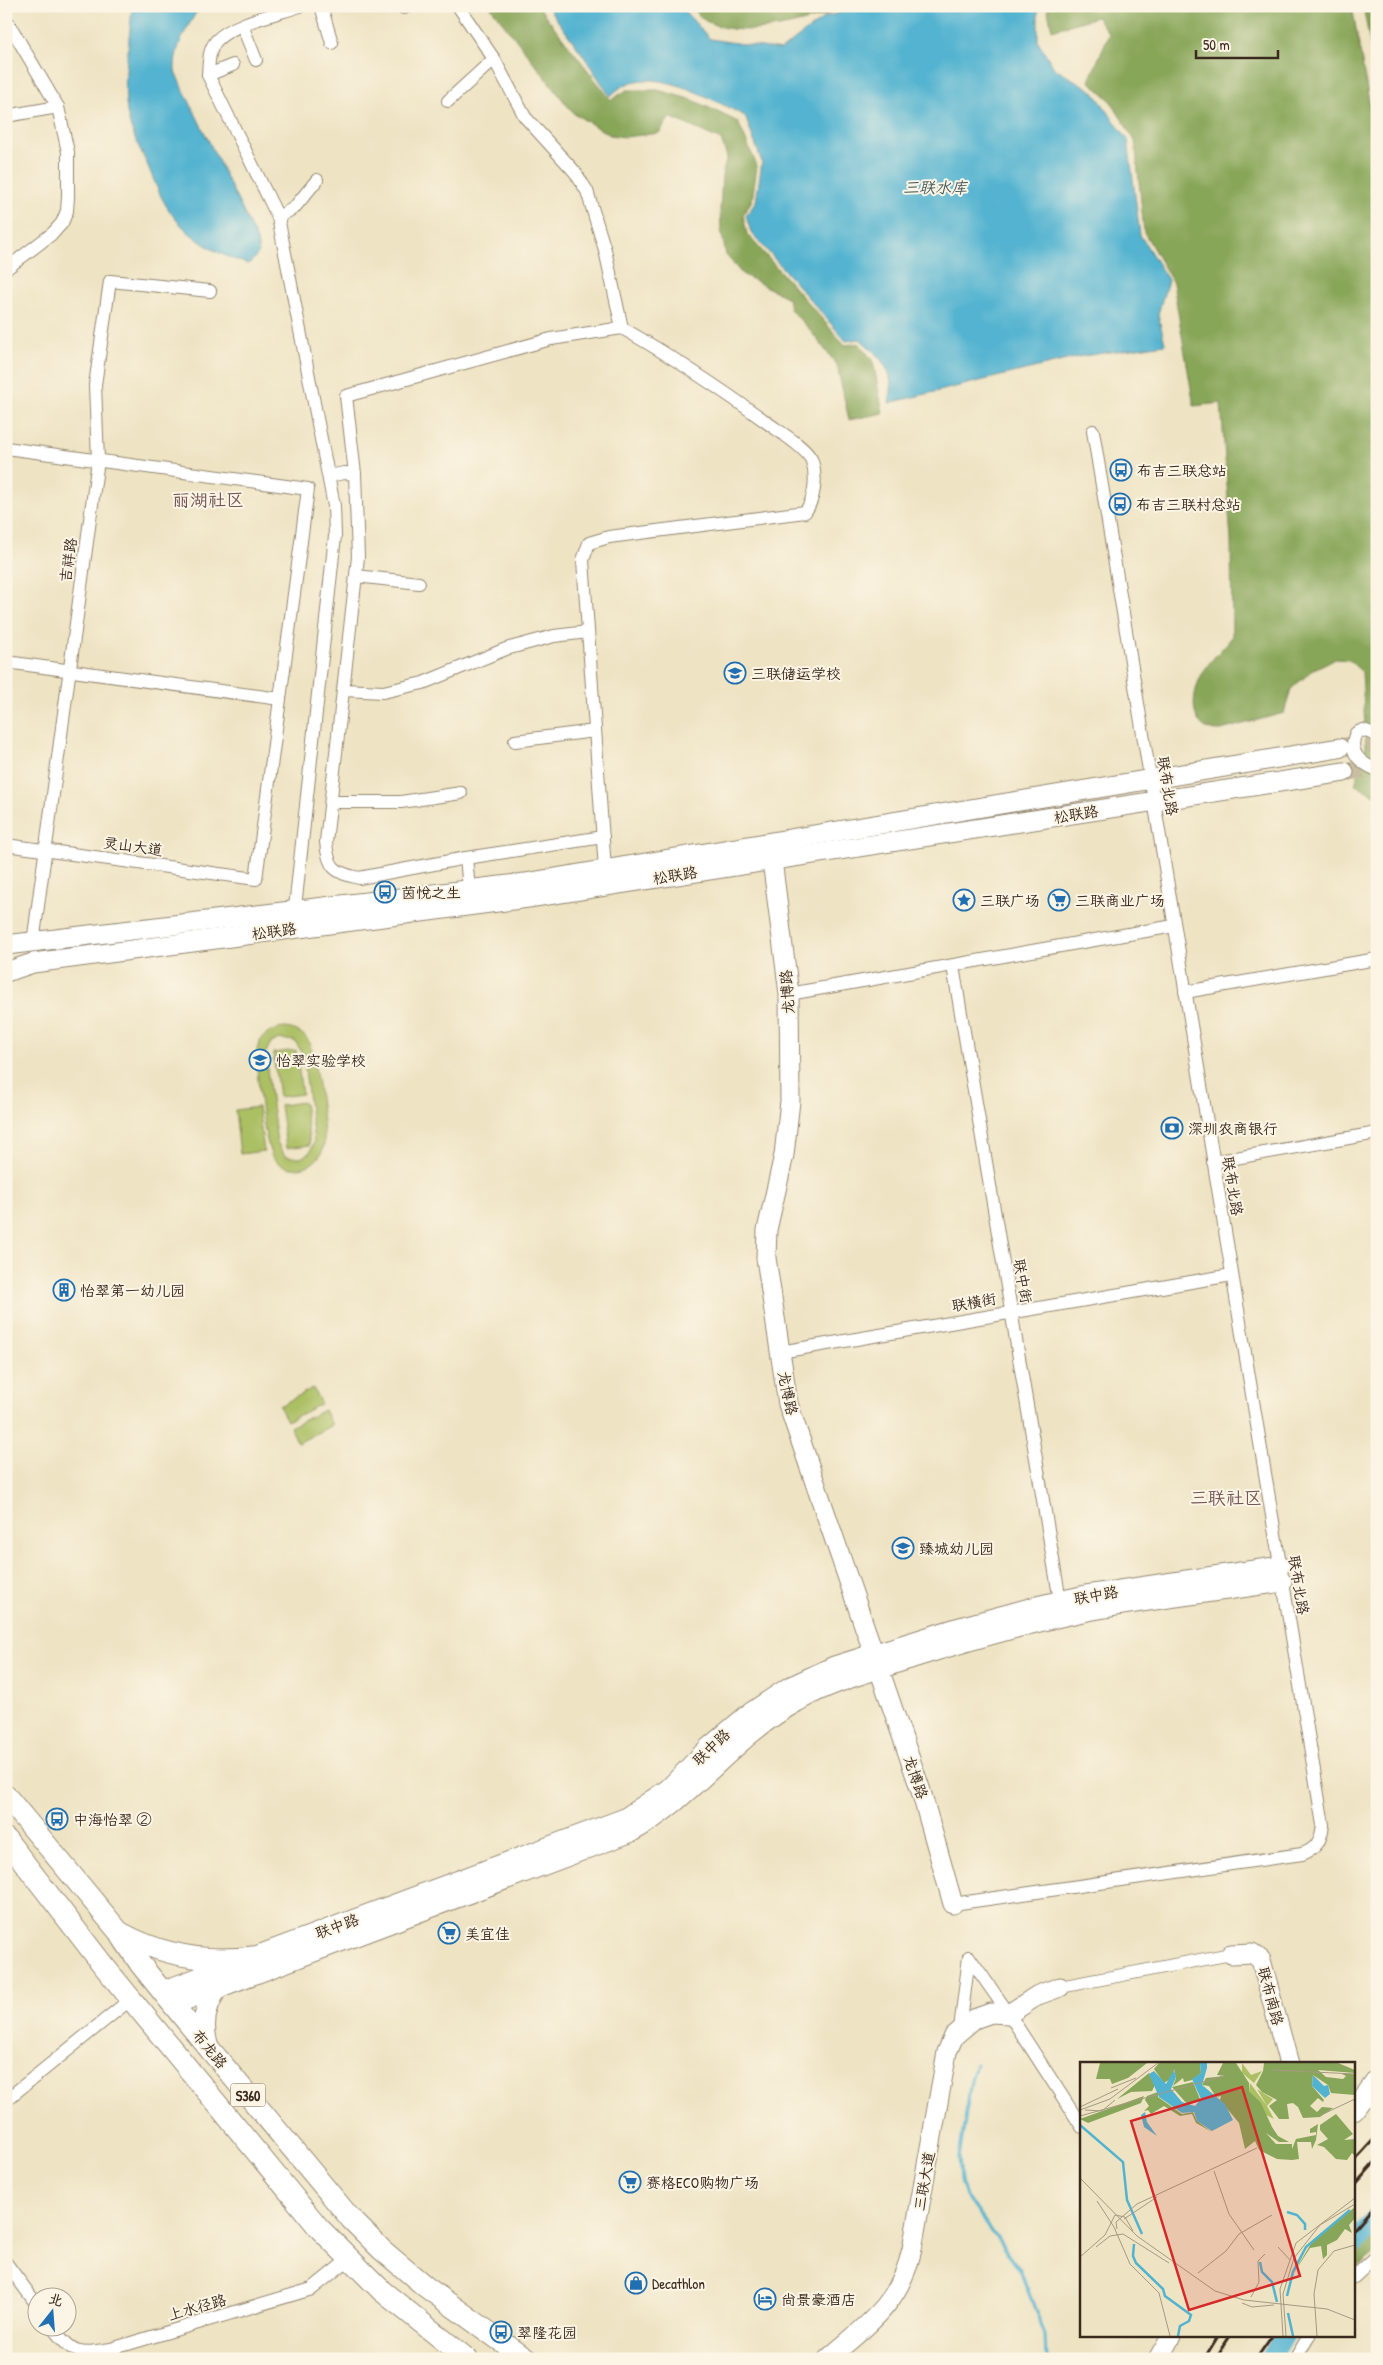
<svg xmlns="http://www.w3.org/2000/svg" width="1383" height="2365" font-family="'Patrick Hand','LXGW WenKai TC',sans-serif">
	<rect width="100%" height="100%" fill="#fcf5e5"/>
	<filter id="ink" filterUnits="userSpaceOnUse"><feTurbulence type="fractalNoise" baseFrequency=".02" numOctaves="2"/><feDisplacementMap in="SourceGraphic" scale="10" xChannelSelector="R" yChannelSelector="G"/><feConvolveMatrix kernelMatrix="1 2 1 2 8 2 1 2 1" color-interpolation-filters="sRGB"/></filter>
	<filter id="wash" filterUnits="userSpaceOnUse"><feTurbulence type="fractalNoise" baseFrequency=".0096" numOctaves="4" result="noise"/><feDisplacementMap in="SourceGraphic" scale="20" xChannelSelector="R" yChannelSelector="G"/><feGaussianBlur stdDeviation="1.12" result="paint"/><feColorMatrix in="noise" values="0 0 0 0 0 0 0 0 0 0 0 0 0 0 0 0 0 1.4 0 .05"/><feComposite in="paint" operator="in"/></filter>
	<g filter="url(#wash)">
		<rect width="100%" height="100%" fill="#eee3c3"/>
		<g fill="#abbf63" stroke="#737440" fill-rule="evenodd">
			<path d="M 285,1028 C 294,1029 302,1032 308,1040 C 314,1049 326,1132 324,1145 C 322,1158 310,1168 297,1168 C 289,1169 279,1165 273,1158 C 265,1149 253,1058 258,1046 C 262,1034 273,1029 285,1028 ZM 279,1039 L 295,1041 L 303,1054 L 314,1142 L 310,1152 L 301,1158 L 285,1156 L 277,1142 L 265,1054 L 270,1044 Z"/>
			<path d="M 296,1050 L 302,1094 L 279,1097 L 273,1053 Z"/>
			<path d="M 304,1102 L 310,1145 L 286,1148 L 280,1105 Z"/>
			<path d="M 258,1107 L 264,1151 L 240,1154 L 235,1110 Z"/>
			<path d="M 313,1388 L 321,1404 L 287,1421 L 279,1406 Z"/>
			<path d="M 324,1410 L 332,1425 L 298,1443 L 290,1427 Z"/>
		</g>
		<g fill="#88a659" stroke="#62683c">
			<path d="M 490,6 L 538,6 L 611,100 L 627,90 L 658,90 L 693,100 L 738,122 L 757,166 L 752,200 L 743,215 L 747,234 L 845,345 L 859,343 L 873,361 L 883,413 L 849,420 L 837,365 L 809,329 L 790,309 L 788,298 L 742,274 L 726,255 L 721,229 L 720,210 L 722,176 L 727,157 L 721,140 L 670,117 L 659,133 L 625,137 L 610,135 L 573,113 Z"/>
			<path d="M 691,6 L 848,6 C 811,22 746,41 708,22 C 701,19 695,11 691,6 Z"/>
			<path d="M 1047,6 L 1352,6 L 1369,101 L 1377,130 L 1377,796 L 1355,785 L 1366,747 L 1362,672 L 1349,660 L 1334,659 L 1314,669 L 1291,689 L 1284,713 L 1217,731 C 1188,728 1191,695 1202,674 C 1209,661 1223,649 1232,637 L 1231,540 L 1221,403 L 1194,406 L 1173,283 L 1144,232 L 1135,141 L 1110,100 L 1089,81 L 1109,34 L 1097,17 L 1052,30 Z"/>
			<path d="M 1363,6 L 1377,6 L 1377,80 Z"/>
			<path d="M 1377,2230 L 1377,2250 L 1354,2270 L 1354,2256 Z"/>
		</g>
		<g fill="#52b3d0" stroke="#466e77">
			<path d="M 132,6 L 198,6 L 198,9 C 186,31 174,46 175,72 L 257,240 L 259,253 L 249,264 C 218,256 187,237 169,210 C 160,197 154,180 148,166 C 140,149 130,131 127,112 C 122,82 130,38 132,6 Z"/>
			<path d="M 547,6 L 680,6 L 710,39 L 781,50 L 825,17 L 864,6 L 1038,6 L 1038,41 L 1054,68 L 1093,91 L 1128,140 L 1140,235 L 1168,280 L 1158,314 L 1165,344 L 1083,356 L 889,403 C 897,372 881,358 860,339 L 846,341 L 751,232 L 746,216 L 756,202 L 762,162 L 745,116 C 715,101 658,67 625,85 C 620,87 615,92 610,96 L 583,55 Z"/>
		</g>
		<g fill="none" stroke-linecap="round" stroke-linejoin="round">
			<path stroke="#52b3d0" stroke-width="3" d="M 976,2064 L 971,2081 L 959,2158 L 961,2180 L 966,2196 L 1020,2270 L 1045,2335 L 1046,2359"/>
			<g stroke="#52b3d0" stroke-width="20">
				<path d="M 1354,2243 L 1377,2217"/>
				<path d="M 1270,2359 L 1284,2336"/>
			</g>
		</g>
	</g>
	<g filter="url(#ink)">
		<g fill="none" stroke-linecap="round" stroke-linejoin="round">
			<g stroke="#cabea2" stroke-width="19" stroke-dasharray="19 9" stroke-linecap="butt">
				<path d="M 1339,748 L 1377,741"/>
				<path d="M 1344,772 L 1377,766"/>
			</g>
			<g stroke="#948670" stroke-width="14">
				<g id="street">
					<path d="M 321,6 L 332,43"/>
					<path d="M 404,6 L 404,8"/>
					<path d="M 458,6 L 494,59 L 525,117 L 575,172 L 587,191 L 605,250 L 622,328"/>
					<path d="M 6,19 L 58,107 L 68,152 L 68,197 L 67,211 L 62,223 L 53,233 L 6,269"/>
					<path d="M 242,25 L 256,60"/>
					<path d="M 208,75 L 233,65"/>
					<path d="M 448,101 L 494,59"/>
					<path d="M 6,116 L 58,107"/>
					<path d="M 278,217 L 294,208 L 317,180"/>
					<path d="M 6,448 L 308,489 L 256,879 L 6,845"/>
					<path d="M 355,474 L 346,396 L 551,339 L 622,328 C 673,357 721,389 769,424 C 780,432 807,448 812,461 C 817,477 815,499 805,512 L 609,537 L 589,543 L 583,560 L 605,869"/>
					<path d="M 329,476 L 344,473 L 355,474 L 358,557 L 326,842 C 328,867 334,873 359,878 L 466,858"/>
					<path d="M 356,576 L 419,583"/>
					<path d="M 6,662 L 280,699"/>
					<path d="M 344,690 L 383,692 L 423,683 L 506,649 L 554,636 L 588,632"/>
					<path d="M 1377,735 L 1363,730 L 1356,733 C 1347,752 1360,763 1377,770"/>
					<path d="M 515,741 L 595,731"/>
					<path d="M 332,802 L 401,802 L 461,793"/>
					<path d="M 469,889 L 466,858 L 603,837"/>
					<path d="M 294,917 L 335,536 L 334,506 L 278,217 L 208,75 C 209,63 208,51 216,41 C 232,23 277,14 300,6"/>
					<path d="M 33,943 L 98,460 L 95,385 L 110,281 L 210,291"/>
					<path d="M 953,966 L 1060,1601"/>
					<path d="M 1185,992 L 1377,959"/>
					<path d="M 789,994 L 1174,926"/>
					<path d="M 1213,1162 L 1377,1133"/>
					<path d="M 780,1352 L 1232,1275"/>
					<path d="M 953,1904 L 1302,1854 C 1317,1849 1321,1840 1323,1825 L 1093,431"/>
					<path d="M 969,1957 L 1009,2014 L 1082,2127"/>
					<path d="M 1060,1987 L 1231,1954"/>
					<path d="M 960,2029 L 969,1957"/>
					<path d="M 6,2100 L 131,1999"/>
					<path d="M 6,2263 L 38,2306"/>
					<path d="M 1354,2277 L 1377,2256"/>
					<path d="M 53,2328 C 73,2355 79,2354 111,2349 L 312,2289 L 349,2259"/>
					<path d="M 1295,2359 L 1309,2336"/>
				</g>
			</g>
			<g stroke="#948670" stroke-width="21">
				<g id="secondary">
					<path d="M 772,860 L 789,994 L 790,1101 L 784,1155 L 767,1230 L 766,1258 L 788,1404 L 921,1791 L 953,1904"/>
					<path d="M 6,945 L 525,883 L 1339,748"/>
					<path d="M 6,972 L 33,963 L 528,898 L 1344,772"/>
					<path d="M 1231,1954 L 1252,1953 L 1261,1960 L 1289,2064"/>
					<path d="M 162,1991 L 625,1818 L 668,1789 L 709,1747 L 747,1715 L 789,1687 L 834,1666 L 953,1629 L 1041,1605 L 1086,1595 L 1280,1566"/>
					<path d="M 173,2005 L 632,1832 C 695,1797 733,1737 797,1702 C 833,1681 874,1671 913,1658 C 971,1640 1029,1623 1088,1611 C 1152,1599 1218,1592 1282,1582"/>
					<path d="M 1354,2110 L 1377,2079"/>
					<path d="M 828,2359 C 868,2324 900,2304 912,2249 L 947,2052 L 954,2036 L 974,2019 L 991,2013 L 1009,2014 L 1038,1995 L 1060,1987"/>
					<path d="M 1158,2359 L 1171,2336"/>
				</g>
			</g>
			<g stroke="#948670" stroke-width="23">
				<g id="primary">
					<path d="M 6,1796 L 119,1932 L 141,1965 L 183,2017 L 351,2219 L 382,2250 L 426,2287 L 526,2359"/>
					<path d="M 6,1839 L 103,1965 L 319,2228 L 382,2291 L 467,2359"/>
					<path d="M 121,1933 C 163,1956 206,1963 253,1957"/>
					<path d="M 208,2047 C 201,2026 204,2007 217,1988"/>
				</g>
			</g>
			<use href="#street" stroke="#fff" stroke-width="12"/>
			<use href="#secondary" stroke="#fff" stroke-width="19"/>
			<use href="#primary" stroke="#fff" stroke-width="21"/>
			<g stroke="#3b2a1e" stroke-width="3">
				<path d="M 1354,2161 L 1377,2136"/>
				<path d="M 1354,2186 L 1377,2160"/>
				<path d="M 1354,2229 L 1377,2203"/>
				<path d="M 1204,2359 L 1218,2336"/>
				<path d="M 1215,2359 L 1230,2336"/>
				<path d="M 1256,2359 L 1272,2336"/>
			</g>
		</g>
	</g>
	<defs>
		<g id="bus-ring" transform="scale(1.125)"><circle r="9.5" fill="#fcf5e5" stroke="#1f6fb2" stroke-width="1.5"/><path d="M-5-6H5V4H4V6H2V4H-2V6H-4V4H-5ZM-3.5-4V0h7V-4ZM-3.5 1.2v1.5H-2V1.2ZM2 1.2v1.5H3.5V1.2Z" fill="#1f6fb2"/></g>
		<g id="school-ring" transform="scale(1.125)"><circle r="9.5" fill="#fcf5e5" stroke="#1f6fb2" stroke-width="1.5"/><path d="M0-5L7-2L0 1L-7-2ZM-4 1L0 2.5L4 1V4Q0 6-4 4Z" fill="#1f6fb2"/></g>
		<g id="sight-ring" transform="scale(1.125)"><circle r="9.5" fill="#fcf5e5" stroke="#1f6fb2" stroke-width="1.5"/><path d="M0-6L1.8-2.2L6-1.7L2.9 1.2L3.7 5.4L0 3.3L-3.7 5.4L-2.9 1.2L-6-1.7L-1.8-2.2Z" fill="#1f6fb2"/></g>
		<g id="supermarket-ring" transform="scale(1.125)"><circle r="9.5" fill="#fcf5e5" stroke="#1f6fb2" stroke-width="1.5"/><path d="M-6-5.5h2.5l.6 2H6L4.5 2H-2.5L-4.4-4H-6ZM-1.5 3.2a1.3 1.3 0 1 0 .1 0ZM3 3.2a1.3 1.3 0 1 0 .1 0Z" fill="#1f6fb2"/></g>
		<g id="bank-ring" transform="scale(1.125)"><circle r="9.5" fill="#fcf5e5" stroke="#1f6fb2" stroke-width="1.5"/><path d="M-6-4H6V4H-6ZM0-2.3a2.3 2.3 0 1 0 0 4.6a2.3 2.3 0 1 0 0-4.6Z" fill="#1f6fb2"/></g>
		<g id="building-ring" transform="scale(1.125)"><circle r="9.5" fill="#fcf5e5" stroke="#1f6fb2" stroke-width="1.5"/><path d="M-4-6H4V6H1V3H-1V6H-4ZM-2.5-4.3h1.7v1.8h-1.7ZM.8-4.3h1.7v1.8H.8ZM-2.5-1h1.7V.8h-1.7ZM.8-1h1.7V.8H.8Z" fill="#1f6fb2"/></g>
		<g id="shop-ring" transform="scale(1.125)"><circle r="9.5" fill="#fcf5e5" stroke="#1f6fb2" stroke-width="1.5"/><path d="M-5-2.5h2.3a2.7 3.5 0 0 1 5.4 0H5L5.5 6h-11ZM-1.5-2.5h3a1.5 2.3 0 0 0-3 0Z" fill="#1f6fb2"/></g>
		<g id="hotel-ring" transform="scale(1.125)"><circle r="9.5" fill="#fcf5e5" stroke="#1f6fb2" stroke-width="1.5"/><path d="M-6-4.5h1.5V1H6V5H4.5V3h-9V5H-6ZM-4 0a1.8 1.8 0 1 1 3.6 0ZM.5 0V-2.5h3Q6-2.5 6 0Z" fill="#1f6fb2"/></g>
	</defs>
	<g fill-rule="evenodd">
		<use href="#bus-ring" x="1121" y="470"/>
		<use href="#bus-ring" x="1120" y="504"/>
		<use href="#school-ring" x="735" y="673"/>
		<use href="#bus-ring" x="385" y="892"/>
		<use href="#sight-ring" x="964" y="900"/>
		<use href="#supermarket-ring" x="1059" y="900"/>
		<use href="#school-ring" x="260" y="1060"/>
		<use href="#bank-ring" x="1172" y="1128"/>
		<use href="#building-ring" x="64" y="1290"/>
		<use href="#school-ring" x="903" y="1548"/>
		<use href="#bus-ring" x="57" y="1819"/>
		<use href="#supermarket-ring" x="449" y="1933"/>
		<use href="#supermarket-ring" x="630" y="2182"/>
		<use href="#shop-ring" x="636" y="2283"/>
		<use href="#hotel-ring" x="765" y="2299"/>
		<use href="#bus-ring" x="501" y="2332"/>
	</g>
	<g text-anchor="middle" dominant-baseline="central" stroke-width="4" stroke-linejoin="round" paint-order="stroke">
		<rect fill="#fcf5e5" stroke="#75675a" stroke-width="1" x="230.5" y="2083.5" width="35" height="23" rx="4"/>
		<g font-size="14" font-weight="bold" fill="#3b2a1e">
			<text x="248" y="2095">S360</text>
		</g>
		<g font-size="15" fill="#3b2a1e" stroke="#fcf5e5" text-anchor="start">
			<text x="1137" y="470">布吉三联总站</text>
			<text x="1136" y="504">布吉三联村总站</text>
			<text x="751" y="673">三联储运学校</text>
			<text x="401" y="892">茵悦之生</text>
			<text x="980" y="900">三联广场</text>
			<text x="1075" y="900">三联商业广场</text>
			<text x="276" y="1060">怡翠实验学校</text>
			<text x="1188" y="1128">深圳农商银行</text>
			<text x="80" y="1290">怡翠第一幼儿园</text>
			<text x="919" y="1548">臻城幼儿园</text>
			<text x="73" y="1819">中海怡翠 ②</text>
			<text x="465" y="1933">美宜佳</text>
			<text x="646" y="2182">赛格ECO购物广场</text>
			<text x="652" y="2283">Decathlon</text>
			<text x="781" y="2299">尚景豪酒店</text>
			<text x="517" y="2332">翠隆花园</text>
		</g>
		<g font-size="15" fill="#3b2a1e" stroke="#fcf5e5">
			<text transform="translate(68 560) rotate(-82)">吉祥路</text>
			<text transform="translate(1168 786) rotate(81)">联布北路</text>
			<text transform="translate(1076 814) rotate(-9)">松联路</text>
			<text transform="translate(133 846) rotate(8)">灵山大道</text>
			<text transform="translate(675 875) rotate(-9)">松联路</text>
			<text transform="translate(274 931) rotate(-8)">松联路</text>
			<text transform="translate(787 992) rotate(-94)">龙博路</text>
			<text transform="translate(1233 1186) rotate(81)">联布北路</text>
			<text transform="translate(1023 1281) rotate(80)">联中街</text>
			<text transform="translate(974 1302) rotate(-10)">联横街</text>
			<text transform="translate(788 1393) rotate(78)">龙博路</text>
			<text transform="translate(1299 1585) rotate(81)">联布北路</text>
			<text transform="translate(1096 1595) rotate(-10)">联中路</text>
			<text transform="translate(711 1747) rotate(-44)">联中路</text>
			<text transform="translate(916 1777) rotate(71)">龙博路</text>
			<text transform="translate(337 1926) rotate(-20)">联中路</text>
			<text transform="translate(1271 1996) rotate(75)">联布南路</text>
			<text transform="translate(210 2049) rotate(50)">布龙路</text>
			<text transform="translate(924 2181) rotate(-80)">三联大道</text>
			<text transform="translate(197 2307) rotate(-16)">上水径路</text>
		</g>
		<g font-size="16" font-style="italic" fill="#435a5c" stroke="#fcf5e5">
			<text x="935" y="187">三联水库</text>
		</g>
		<g font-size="18" fill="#755657" stroke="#fcf5e5">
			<text x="208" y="499">丽湖社区</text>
			<text x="1226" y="1497">三联社区</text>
		</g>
	</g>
	<g transform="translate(1080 2062)">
		<rect width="275" height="275" fill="#eee3c3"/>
		<path d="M 162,1 L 171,13 L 182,9 L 174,21 L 162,11 ZM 170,21 L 187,44 L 177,27 L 193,37 L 187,44 L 194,57 L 184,52 L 181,42 L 169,29 Z" fill="#abbf63"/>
		<path d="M 20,1 L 67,1 L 48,16 L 32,22 L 30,17 L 16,17 ZM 79,1 L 120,1 L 121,11 L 112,18 L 104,20 L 103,16 L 93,24 L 96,16 L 94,7 L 92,16 L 84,21 L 74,7 ZM 143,1 L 156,1 L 169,21 L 169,29 L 181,41 L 192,65 L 198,74 L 209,80 L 199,80 L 186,71 L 196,82 L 212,82 L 212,87 L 216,77 L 236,73 L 236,70 L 230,71 L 230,67 L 238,62 L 236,78 L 232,87 L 231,80 L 217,80 L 219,97 L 212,98 L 197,97 L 179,88 L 175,79 L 165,87 L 159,61 L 140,38 L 141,34 L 136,35 L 129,24 L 122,23 L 126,16 L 145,14 L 137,13 ZM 184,1 L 258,1 L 275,8 L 275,11 L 238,8 L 246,15 L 263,17 L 266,14 L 260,11 L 275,12 L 275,33 L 251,31 L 248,23 L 233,13 L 232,24 L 244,38 L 243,40 L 238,36 L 230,44 L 237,50 L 242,45 L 253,46 L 240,55 L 223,56 L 218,45 L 213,41 L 207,42 L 209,57 L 199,57 L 189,44 L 197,38 L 182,30 L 176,23 L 183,9 ZM 69,11 L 75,23 L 72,29 L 51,30 L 37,37 ZM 113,20 L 120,37 L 108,43 L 92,25 ZM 78,30 L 78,35 L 102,52 L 113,50 L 117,59 L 132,70 L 116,61 L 112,52 L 100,54 L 84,44 L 71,52 L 68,48 L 64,49 L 69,44 L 65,38 L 67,34 ZM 64,34 L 61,41 L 8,61 L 0,57 ZM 256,52 L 273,72 L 264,78 L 275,77 L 275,94 L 272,91 L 267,98 L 256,97 L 244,85 L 237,83 L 248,77 L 240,68 L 240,63 ZM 275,145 L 275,156 L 269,163 L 272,171 L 265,167 L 257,178 L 247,183 L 247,193 L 243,197 L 241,184 L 230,186 L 212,214 L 232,180 Z" fill="#88a659"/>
		<path d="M 120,1 L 127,1 L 127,6 L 122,23 L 145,42 L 153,58 L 132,69 L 117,59 L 114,50 L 102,51 L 79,35 L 69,12 L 74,9 L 86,22 L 94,8 L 96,15 L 91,27 L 102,40 L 115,44 L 121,37 L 112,17 L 121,11 ZM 233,13 L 244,24 L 248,23 L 250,32 L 245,36 L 232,24 ZM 65,50 L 67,60 L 77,74 L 64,65 L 61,53 Z" fill="#52b3d0"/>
		<path fill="none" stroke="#52b3d0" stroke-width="2.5" d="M 0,63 L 43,100 L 47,138 L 62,172M 207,150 L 217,153 L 225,162 L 225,168M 54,182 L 53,194 L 56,201 L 83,227 L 85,234 L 111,253 L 109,259 L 100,264 L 98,274M 180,200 L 182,210 L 192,220 L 197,240M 207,234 L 213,210 L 226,185 L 270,148M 208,251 L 213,274"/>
		<path fill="none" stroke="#a69981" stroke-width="1" d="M 191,8 L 275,12M 31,26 L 56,16M 0,45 L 38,27M 0,48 L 30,37 L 78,1M 5,48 L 22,49 L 35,38M 0,54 L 144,14M 239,54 L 275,37M 134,109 L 149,152 L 174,188M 0,116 L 57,174 L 135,229 L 164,238 L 247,247 L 275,258M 17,139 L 34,165 L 50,202 L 79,231 L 90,274M 44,157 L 77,135M 37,167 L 36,160 L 57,142 L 177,86M 16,185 L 30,174 L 43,172 L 89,201M 198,185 L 210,198M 0,195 L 25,173 L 35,153 L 45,155 L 53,169M 118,211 L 146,189 L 159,172 L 192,153M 171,235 L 179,220 L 178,199 L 185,192M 162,241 L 172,245 L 194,243M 203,274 L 200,227 L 216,181 L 275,136M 206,274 L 203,232 L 214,196 L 240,163 L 275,142M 237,274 L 234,232 L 238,208 L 254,189 L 275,183"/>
		<path fill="#d62828" fill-opacity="0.15" stroke="#d62828" stroke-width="2.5" d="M 162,25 L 220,214 L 109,248 L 51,59 Z"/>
		<rect width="275" height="275" fill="none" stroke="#3b2a1e" stroke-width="2.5"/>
	</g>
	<rect width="1383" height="2365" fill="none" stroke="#fcf5e5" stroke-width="25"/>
	<g transform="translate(52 2312) rotate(17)"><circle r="24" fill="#fcf5e5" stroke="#afa495"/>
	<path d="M0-4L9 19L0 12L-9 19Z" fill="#1f6fb2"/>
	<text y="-8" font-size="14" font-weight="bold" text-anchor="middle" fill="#3b2a1e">北</text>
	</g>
	<path d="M1196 50v8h82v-8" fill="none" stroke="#3b2a1e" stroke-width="2.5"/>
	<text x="1203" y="50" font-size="15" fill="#3b2a1e" stroke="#fcf5e5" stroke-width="4" paint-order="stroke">50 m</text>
</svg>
